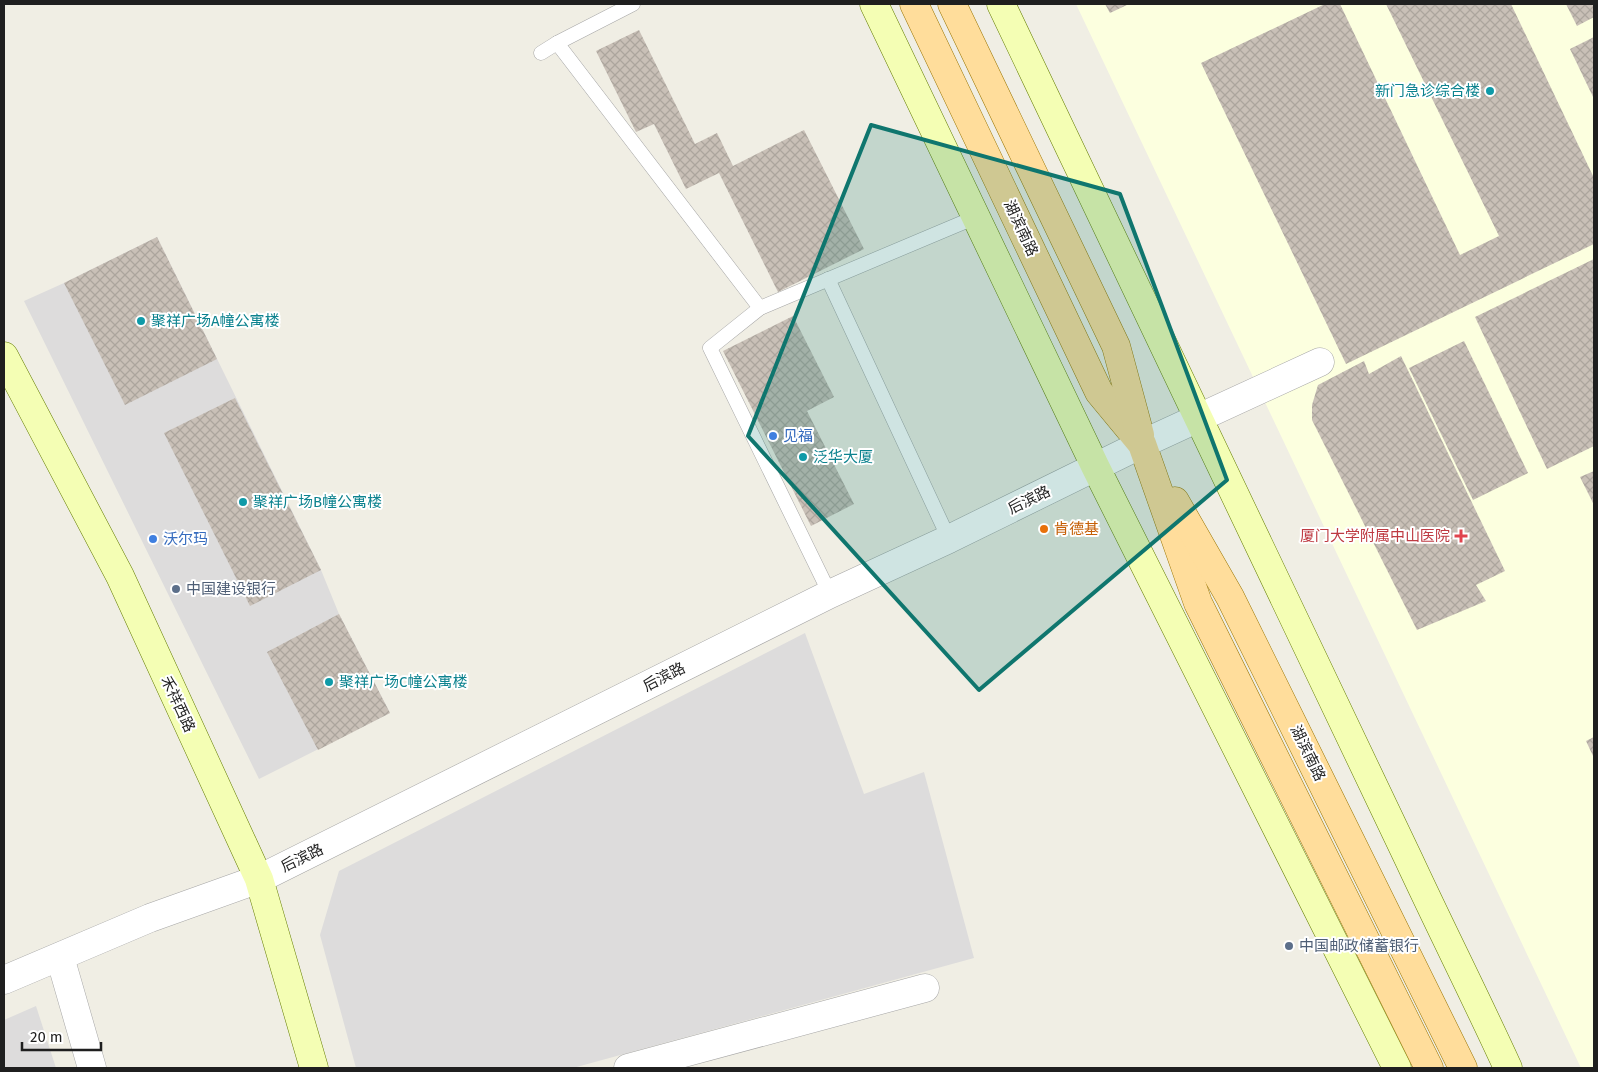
<svg xmlns="http://www.w3.org/2000/svg" width="1598" height="1072" font-family="'Fira Sans','Noto Sans SC',sans-serif">
	<defs>
		<pattern id="building-cross-hatch" width="8" height="8" patternUnits="userSpaceOnUse" patternTransform="scale(1.25)"><rect width="8" height="8" fill="#c9c0b7"/><path d="M0 0l8 8M0 8l8-8" fill="none" stroke="#aca59d"/></pattern>
	</defs>
	<rect width="100%" height="100%" fill="#f0eee4"/>
	<g fill="#dddcdc">
		<path d="M 157,237 L 321,570 L 339,614 L 390,713 L 259,779 L 24,301 L 64,283 Z"/>
		<path d="M 805,633 L 864,794 L 924,772 L 974,958 L 573,1068 L 356,1068 L 320,935 L 339,871 Z"/>
		<path d="M 36,1006 L 56,1068 L 4,1068 L 4,1020 Z"/>
	</g>
	<path fill="#fcffdf" d="M 1076,4 L 1594,4 L 1594,1068 L 1581,1068 Z"/>
	<g fill="url(#building-cross-hatch)">
		<path d="M 1105,4 L 1129,4 L 1110,13 Z"/>
		<path d="M 1325,4 L 1340,4 L 1460,255 L 1499,236 L 1386,4 L 1511,4 L 1594,178 L 1594,244 L 1346,364 L 1201,63 Z"/>
		<path d="M 1566,4 L 1594,4 L 1594,17 L 1577,26 Z"/>
		<path d="M 639,30 L 695,144 L 717,133 L 733,166 L 804,130 L 864,249 L 778,292 L 719,173 L 686,189 L 654,124 L 636,132 L 596,51 Z"/>
		<path d="M 1594,37 L 1594,99 L 1570,49 Z"/>
		<path d="M 157,237 L 217,359 L 125,405 L 64,283 Z"/>
		<path d="M 1594,259 L 1594,446 L 1547,469 L 1475,317 Z"/>
		<path d="M 793,316 L 834,397 L 807,411 L 854,504 L 811,526 L 723,351 Z"/>
		<path d="M 1464,341 L 1528,473 L 1473,500 L 1409,368 Z"/>
		<path d="M 1401,356 L 1505,571 L 1476,585 L 1486,601 L 1417,630 L 1312,420 L 1312,405 L 1318,385 L 1364,361 L 1369,374 Z"/>
		<path d="M 235,398 L 321,570 L 250,606 L 164,433 Z"/>
		<path d="M 1594,471 L 1594,505 L 1580,477 Z"/>
		<path d="M 339,614 L 390,713 L 318,750 L 267,652 Z"/>
		<path d="M 1594,737 L 1594,758 L 1586,741 Z"/>
	</g>
	<g fill="none" stroke-linecap="round" stroke-linejoin="round">
		<g stroke="#a6a6a6" stroke-width="15">
			<g id="lane">
				<path d="M 557,43 L 760,308"/>
				<path d="M 541,53 L 557,43 L 633,4"/>
				<path d="M 828,279 L 949,539"/>
				<path d="M 830,594 L 710,348 L 760,308 L 976,217"/>
			</g>
		</g>
		<g stroke="#a6a6a6" stroke-width="29">
			<g id="street">
				<path d="M 60,957 L 92,1068"/>
				<path d="M 4,980 L 150,918 L 259,879 L 830,594 L 949,539 L 1142,444 L 1320,362"/>
				<path d="M 628,1068 L 925,988"/>
			</g>
		</g>
		<g stroke="#637c00" stroke-width="29">
			<g id="secondary">
				<path d="M 874,4 L 1096,468 L 1397,1068"/>
				<path d="M 1001,4 C 1139,288 1275,573 1409,860 C 1441,929 1476,998 1508,1068"/>
				<path d="M 4,356 L 120,576 L 259,879 L 314,1068"/>
			</g>
		</g>
		<g stroke="#9a7500" stroke-width="29">
			<g id="primary">
				<path d="M 914,4 L 1099,392 L 1142,444 L 1198,603 L 1429,1068"/>
				<path d="M 952,4 L 1116,346 L 1140,435"/>
				<path d="M 1175,501 L 1230,597 L 1463,1068"/>
			</g>
		</g>
		<use href="#lane" stroke="#fff" stroke-width="14"/>
		<use href="#street" stroke="#fff" stroke-width="28"/>
		<use href="#secondary" stroke="#f4feb4" stroke-width="28"/>
		<use href="#primary" stroke="#ffdd9b" stroke-width="28"/>
	</g>
	<path fill="#0f766e" fill-opacity="0.2" stroke="#0f766e" stroke-width="4" stroke-linejoin="round" d="M 871,125 L 1120,194 L 1227,480 L 979,690 L 748,436 Z"/>
	<g fill="#0f9aa8" stroke="#fff" stroke-width="2">
		<circle cx="1490" cy="91" r="5"/>
		<circle cx="141" cy="321" r="5"/>
		<circle cx="803" cy="457" r="5"/>
		<circle cx="243" cy="502" r="5"/>
		<circle cx="329" cy="682" r="5"/>
	</g>
	<g fill="#3f7fe0" stroke="#fff" stroke-width="2">
		<circle cx="773" cy="436" r="5"/>
		<circle cx="153" cy="539" r="5"/>
	</g>
	<circle fill="#e8710a" stroke="#fff" stroke-width="2" cx="1044" cy="529" r="5"/>
	<path fill="#e0444e" stroke="#fff" stroke-width="2" d="M1458.5 528.5h5v5h5v5h-5v5h-5v-5h-5v-5h5z"/>
	<g fill="#5c6f8a" stroke="#fff" stroke-width="2">
		<circle cx="176" cy="589" r="5"/>
		<circle cx="1289" cy="946" r="5"/>
	</g>
	<g text-anchor="middle" dominant-baseline="central" stroke-width="4" stroke-linejoin="round" paint-order="stroke">
		<g font-size="15" fill="#0d838f" stroke="#fff" text-anchor="start">
			<text x="1480" y="91" text-anchor="end">新门急诊综合楼</text>
			<text x="151" y="321">聚祥广场A幢公寓楼</text>
			<text x="813" y="457">泛华大厦</text>
			<text x="253" y="502">聚祥广场B幢公寓楼</text>
			<text x="339" y="682">聚祥广场C幢公寓楼</text>
		</g>
		<g font-size="15" fill="#1f1f1f" stroke="#fff">
			<text transform="translate(1021 228) rotate(65)">湖滨南路</text>
			<text transform="translate(1029 500) rotate(-26)">后滨路</text>
			<text transform="translate(664 677) rotate(-27)">后滨路</text>
			<text transform="translate(178 704) rotate(65)">禾祥西路</text>
			<text transform="translate(1308 753) rotate(64)">湖滨南路</text>
			<text transform="translate(302 858) rotate(-26)">后滨路</text>
		</g>
		<g font-size="15" fill="#366cbe" stroke="#fff" text-anchor="start">
			<text x="783" y="436">见福</text>
			<text x="163" y="539">沃尔玛</text>
		</g>
		<g font-size="15" fill="#c56008" stroke="#fff" text-anchor="start">
			<text x="1054" y="529">肯德基</text>
		</g>
		<g font-size="15" fill="#be3a42" stroke="#fff" text-anchor="end">
			<text x="1450" y="536">厦门大学附属中山医院</text>
		</g>
		<g font-size="15" fill="#4e5e75" stroke="#fff" text-anchor="start">
			<text x="186" y="589">中国建设银行</text>
			<text x="1299" y="946">中国邮政储蓄银行</text>
		</g>
	</g>
	<rect width="1598" height="1072" fill="none" stroke="#1f1f1f" stroke-width="10"/>
	<path d="M22 1042v8h79v-8" fill="none" stroke="#1f1f1f" stroke-width="2.5"/>
	<text x="30" y="1042" font-size="15" fill="#1f1f1f" stroke="#ffffff" stroke-width="4" paint-order="stroke">20 m</text>
</svg>
